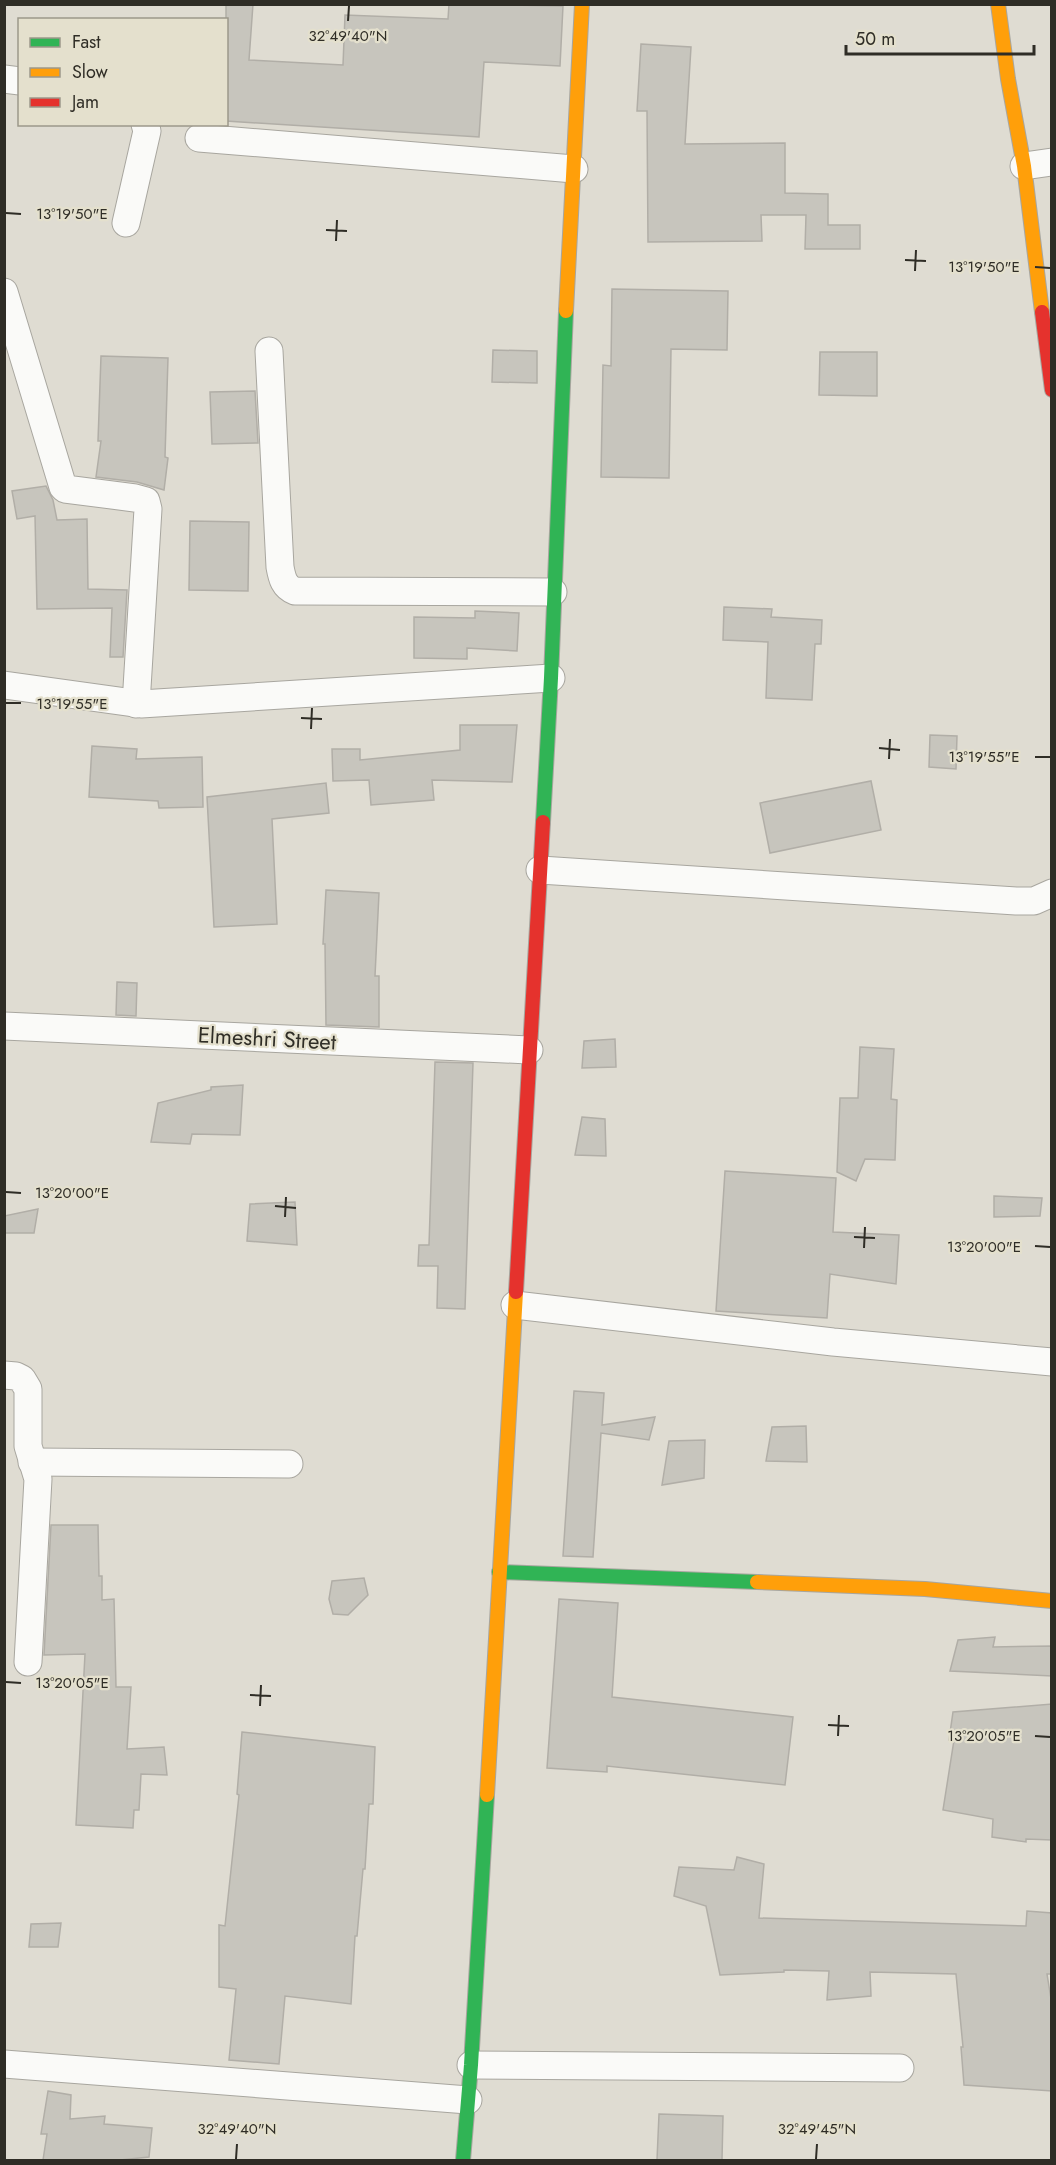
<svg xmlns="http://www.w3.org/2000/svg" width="1056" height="2165" font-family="Jost,sans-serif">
	<rect width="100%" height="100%" fill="#dfdcd2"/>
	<g fill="#c7c5bd" stroke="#b1aea7" stroke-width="1.5">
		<path d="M 226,4 L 253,4 L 249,60 L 343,65 L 345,15 L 448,19 L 449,4 L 563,6 L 560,66 L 484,62 L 479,137 L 226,121 Z"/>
		<path d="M 641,44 L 691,47 L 685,144 L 785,143 L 785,193 L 828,194 L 828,225 L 860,225 L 860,249 L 805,249 L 806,215 L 761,215 L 762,241 L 648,242 L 647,111 L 637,111 Z"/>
		<path d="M 612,289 L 728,291 L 727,350 L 671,349 L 669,478 L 601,477 L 603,365 L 611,366 Z"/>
		<path d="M 493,350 L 537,351 L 537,383 L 492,382 Z"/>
		<path d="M 820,352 L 877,352 L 877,396 L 819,395 Z"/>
		<path d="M 101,356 L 168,358 L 165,457 L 168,458 L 164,490 L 137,482 L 96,477 L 101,441 L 98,441 Z"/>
		<path d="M 255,391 L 258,443 L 212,444 L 210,392 Z"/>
		<path d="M 46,486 L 53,500 L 57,520 L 87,519 L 88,589 L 127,590 L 123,657 L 110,657 L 112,608 L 37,609 L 35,516 L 17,519 L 12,491 Z"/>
		<path d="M 190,521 L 249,522 L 248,591 L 189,590 Z"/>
		<path d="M 724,607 L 772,609 L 771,617 L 822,620 L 821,644 L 815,644 L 812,700 L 766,698 L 768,642 L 723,640 Z"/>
		<path d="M 475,611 L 519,613 L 517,651 L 467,648 L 467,659 L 414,658 L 414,617 L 475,618 Z"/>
		<path d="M 460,725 L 517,725 L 512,782 L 432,780 L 434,800 L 371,805 L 369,780 L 333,781 L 332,749 L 360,749 L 360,760 L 460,750 Z"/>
		<path d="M 930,735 L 957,736 L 956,769 L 929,767 Z"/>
		<path d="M 92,746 L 137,749 L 136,759 L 202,757 L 203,807 L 159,808 L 158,801 L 89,797 Z"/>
		<path d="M 871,781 L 881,830 L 770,853 L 760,803 Z"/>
		<path d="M 326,783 L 329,813 L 272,819 L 277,924 L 214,927 L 207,797 Z"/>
		<path d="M 326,890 L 379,893 L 375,976 L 379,976 L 379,1027 L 326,1025 L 325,944 L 323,944 Z"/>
		<path d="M 117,982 L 137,983 L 136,1016 L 116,1015 Z"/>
		<path d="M 615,1039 L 616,1067 L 582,1068 L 584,1041 Z"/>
		<path d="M 860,1047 L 894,1049 L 891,1099 L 897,1100 L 895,1160 L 865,1159 L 856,1181 L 837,1172 L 840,1098 L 858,1098 Z"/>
		<path d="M 435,1062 L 473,1063 L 465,1309 L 437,1308 L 438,1266 L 418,1266 L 419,1245 L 429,1245 Z"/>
		<path d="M 243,1085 L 240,1135 L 192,1134 L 190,1144 L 151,1142 L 158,1103 L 211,1090 L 211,1087 Z"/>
		<path d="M 582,1117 L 605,1119 L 606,1156 L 575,1155 Z"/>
		<path d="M 725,1171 L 836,1178 L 833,1232 L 899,1235 L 896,1284 L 830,1274 L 827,1318 L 716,1311 Z"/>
		<path d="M 994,1196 L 1042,1198 L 1040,1216 L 994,1217 Z"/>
		<path d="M 295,1202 L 297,1245 L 247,1241 L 250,1204 Z"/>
		<path d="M 38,1209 L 34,1233 L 4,1233 L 4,1216 Z"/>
		<path d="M 574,1391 L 604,1393 L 602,1425 L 655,1417 L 649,1440 L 601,1433 L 593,1557 L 563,1556 Z"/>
		<path d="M 806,1426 L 807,1462 L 766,1461 L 772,1427 Z"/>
		<path d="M 705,1440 L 704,1478 L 662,1485 L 669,1441 Z"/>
		<path d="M 51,1525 L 98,1525 L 99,1576 L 102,1576 L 102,1600 L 114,1599 L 116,1687 L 131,1687 L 127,1749 L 164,1747 L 167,1775 L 141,1774 L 139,1810 L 134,1810 L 133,1828 L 76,1825 L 85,1654 L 44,1655 Z"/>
		<path d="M 364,1578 L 368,1595 L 348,1615 L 333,1614 L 329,1599 L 332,1581 Z"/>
		<path d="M 559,1599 L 618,1603 L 612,1697 L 793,1717 L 785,1785 L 607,1766 L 607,1772 L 547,1768 Z"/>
		<path d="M 995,1637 L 993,1647 L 1052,1646 L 1052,1676 L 950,1671 L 958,1640 Z"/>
		<path d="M 1052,1704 L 1052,1840 L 1026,1839 L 1026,1842 L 992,1837 L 993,1819 L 943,1810 L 954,1740 L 949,1740 L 953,1712 Z"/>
		<path d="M 242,1732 L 375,1747 L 373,1804 L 369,1804 L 365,1869 L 363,1869 L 357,1936 L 355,1936 L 351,2004 L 285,1996 L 279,2064 L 229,2060 L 236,1989 L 219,1987 L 219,1925 L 225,1926 L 239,1795 L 237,1794 Z"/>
		<path d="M 737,1857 L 764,1864 L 759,1918 L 1026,1926 L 1027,1911 L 1052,1913 L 1052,1974 L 1047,1974 L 1052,2005 L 1052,2091 L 964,2085 L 961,2047 L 963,2047 L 956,1974 L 870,1972 L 871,1996 L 827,2000 L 829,1971 L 784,1970 L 784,1972 L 720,1975 L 706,1906 L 674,1896 L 679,1867 L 734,1870 Z"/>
		<path d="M 61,1923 L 58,1947 L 29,1947 L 31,1924 Z"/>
		<path d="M 48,2091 L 71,2095 L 70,2119 L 105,2116 L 104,2124 L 152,2128 L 149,2157 L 120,2160 L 43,2160 L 47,2134 L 41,2134 Z"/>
		<path d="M 659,2114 L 723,2116 L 722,2160 L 657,2160 Z"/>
	</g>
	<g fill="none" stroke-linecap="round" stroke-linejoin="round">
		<g stroke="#a8a69f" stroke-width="29">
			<g id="street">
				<path d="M 4,79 L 20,81"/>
				<path d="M 199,138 L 574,169"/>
				<path d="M 1024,166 L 1052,162"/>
				<path d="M 126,223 L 147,131 L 145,124"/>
				<path d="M 4,292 L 63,487 L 65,489 L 135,498 L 146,501 L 148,509 L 136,704"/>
				<path d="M 269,351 L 280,567 C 282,578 284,587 295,591 L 553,592"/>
				<path d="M 4,685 L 141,704 L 551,678"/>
				<path d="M 540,870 L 1016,901 L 1034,901 L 1052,893"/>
				<path d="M 4,1026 L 529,1050"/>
				<path d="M 515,1305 L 833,1342 L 1052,1362"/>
				<path d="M 4,1375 L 16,1376 L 22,1379 L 28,1389 L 28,1446 L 38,1479 L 28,1662"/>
				<path d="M 32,1462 L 289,1464"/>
				<path d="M 4,2064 L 468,2100"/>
				<path d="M 471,2065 L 900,2068"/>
			</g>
		</g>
		<g stroke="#a8a69f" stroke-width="16">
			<g id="fast">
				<path d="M 543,822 L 551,678 L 566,311"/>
				<path d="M 499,1572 L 757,1582"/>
				<path d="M 463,2160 L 471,2065 L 487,1795"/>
			</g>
		</g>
		<g stroke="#a8a69f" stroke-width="16">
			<g id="slow">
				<path d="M 998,4 L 1008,79 L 1024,166 L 1042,312"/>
				<path d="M 566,311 L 582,4"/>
				<path d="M 757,1582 L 925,1589 L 1052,1601"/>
				<path d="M 487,1795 L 516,1292"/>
			</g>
		</g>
		<g stroke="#a8a69f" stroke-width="16">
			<g id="jam">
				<path d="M 1042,312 L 1052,390"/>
				<path d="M 516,1292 L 543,822"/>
			</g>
		</g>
		<use href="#street" stroke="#fafaf8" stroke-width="27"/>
		<use href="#fast" stroke="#30b455" stroke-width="14"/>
		<use href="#slow" stroke="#ff9f0a" stroke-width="14"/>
		<use href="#jam" stroke="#e5322d" stroke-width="14"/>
	</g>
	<path fill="none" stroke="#2f2d26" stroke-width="2" d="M 348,21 L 349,6M 6,213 L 21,214M 326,230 L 347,231M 336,241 L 337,220M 905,260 L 926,261M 1035,267 L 1050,268M 915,271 L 916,250M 6,703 L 21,703M 301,718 L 322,719M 311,729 L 312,708M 879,748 L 900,750M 1035,757 L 1050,757M 889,759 L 890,739M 6,1192 L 21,1193M 275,1206 L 296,1208M 285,1217 L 286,1197M 854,1237 L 875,1238M 1035,1246 L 1050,1247M 864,1248 L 865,1227M 6,1682 L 21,1683M 250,1695 L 271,1696M 260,1706 L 261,1685M 828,1725 L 849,1726M 838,1736 L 839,1715M 1035,1736 L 1050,1737M 236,2159 L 237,2144M 816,2159 L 817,2144"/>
	<g text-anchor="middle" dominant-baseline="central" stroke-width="4.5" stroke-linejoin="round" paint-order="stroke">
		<g font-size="22" fill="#2f2d26" stroke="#e4e0cd">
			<text transform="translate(267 1038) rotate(3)">Elmeshri Street</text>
		</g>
	</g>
	<g font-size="15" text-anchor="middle" fill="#2f2d26" stroke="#e4e0cd" stroke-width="4.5" stroke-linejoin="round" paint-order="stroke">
		<text x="348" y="41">32°49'40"N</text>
		<text x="72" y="219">13°19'50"E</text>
		<text x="984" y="272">13°19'50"E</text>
		<text x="72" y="709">13°19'55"E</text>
		<text x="984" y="762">13°19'55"E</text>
		<text x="72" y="1198">13°20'00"E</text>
		<text x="984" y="1252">13°20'00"E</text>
		<text x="72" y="1688">13°20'05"E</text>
		<text x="984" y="1741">13°20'05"E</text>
		<text x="237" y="2134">32°49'40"N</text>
		<text x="817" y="2134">32°49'45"N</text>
	</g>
	<rect width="1056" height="2165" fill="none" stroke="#2f2d26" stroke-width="12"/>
	<rect x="18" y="18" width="210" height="108" fill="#e4e0cd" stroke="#9c988a" stroke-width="1.5"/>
	<rect x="30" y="38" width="30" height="9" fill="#30b455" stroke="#9c988a" stroke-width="1.5"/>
	<text x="72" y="48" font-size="18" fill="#2f2d26">Fast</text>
	<rect x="30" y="68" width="30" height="9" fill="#ff9f0a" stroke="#9c988a" stroke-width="1.5"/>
	<text x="72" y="78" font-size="18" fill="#2f2d26">Slow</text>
	<rect x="30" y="98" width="30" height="9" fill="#e5322d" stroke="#9c988a" stroke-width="1.5"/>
	<text x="72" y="108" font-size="18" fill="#2f2d26">Jam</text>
	<path d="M846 45v9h188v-9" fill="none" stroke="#2f2d26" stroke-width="3"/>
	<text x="855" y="45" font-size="18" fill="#2f2d26" stroke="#e4e0cd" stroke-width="4.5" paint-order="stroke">50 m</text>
</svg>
